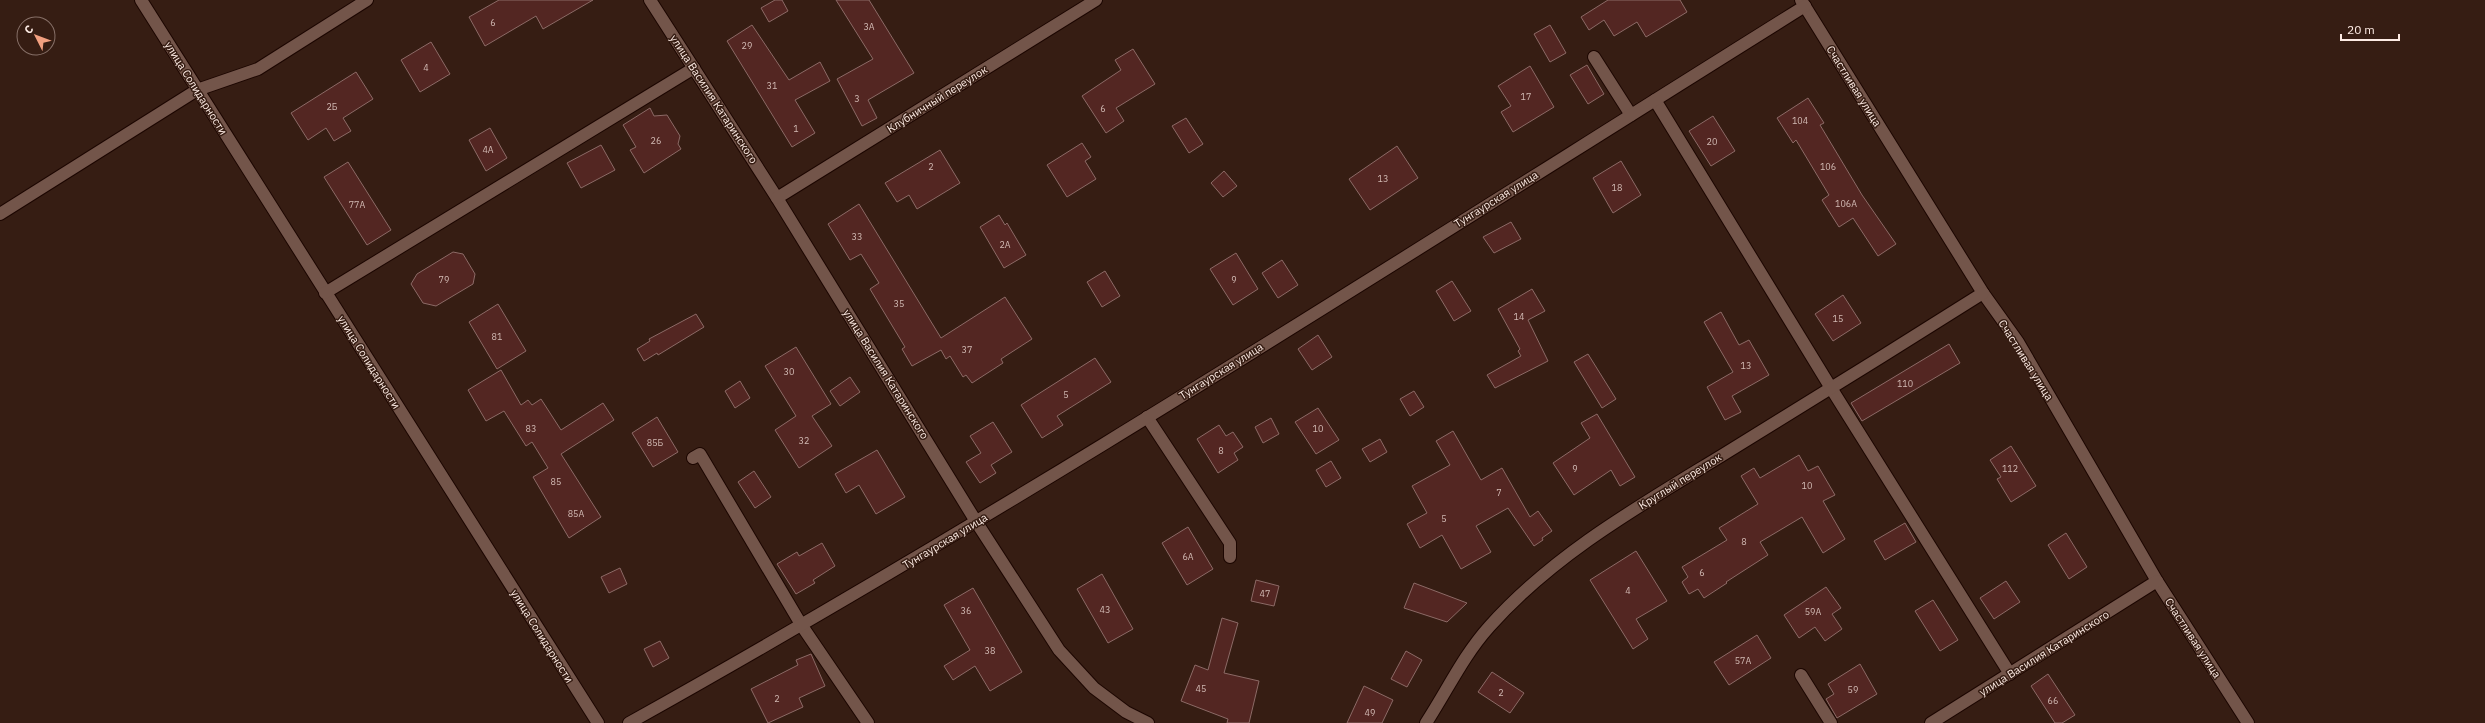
<svg xmlns="http://www.w3.org/2000/svg" width="2485" height="723" font-family="'IBM Plex Sans',sans-serif">
	<rect width="100%" height="100%" fill="#361d13"/>
	<g fill="#532622" stroke="#8c6a66">
		<path d="M 499,0 L 593,0 L 543,29 L 536,16 L 485,46 L 469,17 Z"/>
		<path d="M 775,0 L 782,0 L 788,11 L 769,22 L 761,8 Z"/>
		<path d="M 836,0 L 869,0 L 914,73 L 868,100 L 877,118 L 862,126 L 837,79 L 873,59 Z"/>
		<path d="M 1608,0 L 1680,0 L 1687,12 L 1646,37 L 1637,22 L 1614,36 L 1604,20 L 1589,30 L 1581,17 Z"/>
		<path d="M 752,25 L 789,80 L 820,62 L 830,81 L 795,100 L 815,133 L 792,147 L 727,41 Z"/>
		<path d="M 1550,25 L 1566,53 L 1550,62 L 1534,34 Z"/>
		<path d="M 431,42 L 450,74 L 420,92 L 401,60 Z"/>
		<path d="M 1133,49 L 1155,84 L 1116,108 L 1124,121 L 1106,133 L 1082,96 L 1121,70 L 1115,60 Z"/>
		<path d="M 1587,65 L 1604,94 L 1588,104 L 1570,75 Z"/>
		<path d="M 1530,66 L 1554,107 L 1513,132 L 1501,112 L 1511,106 L 1498,86 Z"/>
		<path d="M 356,72 L 373,99 L 343,118 L 351,131 L 334,141 L 326,128 L 308,140 L 291,113 Z"/>
		<path d="M 1808,98 L 1824,123 L 1820,125 L 1862,195 L 1896,244 L 1878,256 L 1853,218 L 1839,227 L 1822,200 L 1829,195 L 1796,140 L 1793,143 L 1777,118 Z"/>
		<path d="M 650,108 L 654,116 L 667,115 L 680,136 L 678,144 L 681,149 L 644,173 L 630,150 L 636,147 L 623,125 Z"/>
		<path d="M 1713,116 L 1735,151 L 1711,166 L 1689,131 Z"/>
		<path d="M 1186,118 L 1203,144 L 1189,153 L 1172,126 Z"/>
		<path d="M 490,128 L 507,158 L 486,171 L 469,140 Z"/>
		<path d="M 1082,143 L 1091,157 L 1085,161 L 1096,179 L 1067,197 L 1047,165 Z"/>
		<path d="M 601,145 L 615,170 L 581,188 L 567,163 Z"/>
		<path d="M 1397,146 L 1418,178 L 1370,210 L 1349,179 Z"/>
		<path d="M 940,150 L 960,183 L 917,209 L 909,195 L 897,202 L 885,183 Z"/>
		<path d="M 1621,161 L 1641,195 L 1613,213 L 1593,178 Z"/>
		<path d="M 348,162 L 391,230 L 367,245 L 324,177 Z"/>
		<path d="M 1224,171 L 1237,186 L 1223,197 L 1211,183 Z"/>
		<path d="M 859,204 L 941,338 L 1005,297 L 1032,339 L 1001,359 L 1003,363 L 972,383 L 966,375 L 963,377 L 950,356 L 946,359 L 941,350 L 912,366 L 902,349 L 905,347 L 870,289 L 879,283 L 861,254 L 850,260 L 828,224 Z"/>
		<path d="M 999,215 L 1005,225 L 1007,223 L 1026,255 L 1004,268 L 980,227 Z"/>
		<path d="M 1511,222 L 1521,239 L 1494,253 L 1483,237 Z"/>
		<path d="M 453,252 L 463,254 L 475,274 L 473,284 L 436,306 L 423,303 L 411,284 L 417,274 Z"/>
		<path d="M 1236,253 L 1258,289 L 1233,305 L 1210,269 Z"/>
		<path d="M 1282,260 L 1298,285 L 1278,298 L 1262,273 Z"/>
		<path d="M 1105,271 L 1120,296 L 1102,307 L 1087,282 Z"/>
		<path d="M 1452,281 L 1471,311 L 1454,321 L 1436,291 Z"/>
		<path d="M 1532,289 L 1545,311 L 1528,320 L 1548,361 L 1495,388 L 1487,375 L 1521,356 L 1518,351 L 1520,349 L 1498,309 Z"/>
		<path d="M 1843,295 L 1861,323 L 1833,341 L 1815,314 Z"/>
		<path d="M 498,304 L 526,351 L 497,369 L 469,322 Z"/>
		<path d="M 1721,312 L 1739,345 L 1749,340 L 1769,375 L 1732,396 L 1741,412 L 1725,420 L 1707,387 L 1733,372 L 1704,322 Z"/>
		<path d="M 696,314 L 704,327 L 658,355 L 657,353 L 644,361 L 637,349 L 650,341 L 649,339 Z"/>
		<path d="M 1318,335 L 1332,357 L 1312,370 L 1298,349 Z"/>
		<path d="M 1949,344 L 1960,363 L 1862,421 L 1851,403 Z"/>
		<path d="M 796,347 L 831,404 L 812,416 L 832,446 L 799,468 L 775,430 L 796,416 L 765,366 Z"/>
		<path d="M 1588,354 L 1616,399 L 1602,408 L 1574,362 Z"/>
		<path d="M 1095,358 L 1111,382 L 1057,416 L 1063,425 L 1042,438 L 1021,405 Z"/>
		<path d="M 501,370 L 521,405 L 528,400 L 532,405 L 541,399 L 561,430 L 603,403 L 614,420 L 561,454 L 601,517 L 569,538 L 533,477 L 548,468 L 532,442 L 526,446 L 504,411 L 486,421 L 468,390 Z"/>
		<path d="M 850,377 L 860,392 L 840,406 L 830,391 Z"/>
		<path d="M 740,381 L 750,398 L 735,408 L 725,391 Z"/>
		<path d="M 1414,391 L 1424,407 L 1410,416 L 1400,399 Z"/>
		<path d="M 1318,408 L 1339,440 L 1316,454 L 1295,422 Z"/>
		<path d="M 1597,414 L 1635,477 L 1620,486 L 1611,470 L 1574,495 L 1553,463 L 1590,438 L 1581,423 Z"/>
		<path d="M 657,417 L 678,452 L 653,467 L 632,433 Z"/>
		<path d="M 1271,418 L 1279,434 L 1263,443 L 1255,427 Z"/>
		<path d="M 993,422 L 1012,452 L 991,465 L 996,473 L 980,483 L 966,462 L 981,453 L 970,436 Z"/>
		<path d="M 1219,425 L 1226,436 L 1233,432 L 1243,447 L 1234,453 L 1238,460 L 1218,473 L 1197,439 Z"/>
		<path d="M 1453,431 L 1481,480 L 1502,468 L 1530,517 L 1538,511 L 1552,531 L 1542,538 L 1543,540 L 1534,546 L 1508,508 L 1476,526 L 1491,552 L 1461,569 L 1442,535 L 1420,548 L 1407,524 L 1427,513 L 1412,486 L 1450,465 L 1436,441 Z"/>
		<path d="M 1380,439 L 1387,452 L 1370,462 L 1362,449 Z"/>
		<path d="M 2011,446 L 2036,486 L 2011,502 L 1997,479 L 2001,477 L 1990,460 Z"/>
		<path d="M 877,450 L 905,497 L 876,514 L 859,485 L 846,493 L 835,474 Z"/>
		<path d="M 1799,455 L 1808,471 L 1818,466 L 1835,495 L 1823,501 L 1845,539 L 1823,553 L 1802,517 L 1760,542 L 1768,555 L 1726,582 L 1727,583 L 1704,598 L 1698,589 L 1689,594 L 1682,582 L 1688,577 L 1682,567 L 1727,540 L 1719,528 L 1758,504 L 1741,476 L 1754,468 L 1760,478 Z"/>
		<path d="M 1331,461 L 1341,478 L 1326,487 L 1316,470 Z"/>
		<path d="M 754,471 L 771,497 L 755,508 L 738,482 Z"/>
		<path d="M 1905,523 L 1916,542 L 1885,560 L 1874,541 Z"/>
		<path d="M 1188,527 L 1213,569 L 1187,585 L 1162,543 Z"/>
		<path d="M 2066,533 L 2087,567 L 2069,579 L 2048,545 Z"/>
		<path d="M 822,543 L 835,566 L 813,580 L 815,583 L 796,594 L 777,564 L 797,552 L 799,556 Z"/>
		<path d="M 1636,551 L 1667,601 L 1636,619 L 1648,639 L 1633,649 L 1590,580 Z"/>
		<path d="M 620,568 L 627,584 L 609,593 L 601,577 Z"/>
		<path d="M 1102,574 L 1133,629 L 1108,643 L 1077,589 Z"/>
		<path d="M 1256,580 L 1279,586 L 1274,606 L 1251,601 Z"/>
		<path d="M 2006,581 L 2020,602 L 1994,619 L 1980,598 Z"/>
		<path d="M 1414,583 L 1467,603 L 1447,622 L 1404,608 Z"/>
		<path d="M 1826,587 L 1841,608 L 1832,614 L 1842,629 L 1825,641 L 1815,627 L 1799,638 L 1784,615 Z"/>
		<path d="M 973,588 L 1022,672 L 990,691 L 975,666 L 953,680 L 944,666 L 970,650 L 944,605 Z"/>
		<path d="M 1933,600 L 1958,640 L 1940,651 L 1915,611 Z"/>
		<path d="M 1222,618 L 1238,623 L 1224,673 L 1259,681 L 1249,723 L 1227,723 L 1228,719 L 1181,701 L 1195,665 L 1208,670 Z"/>
		<path d="M 1757,635 L 1771,658 L 1729,685 L 1714,662 Z"/>
		<path d="M 660,641 L 669,658 L 653,667 L 644,649 Z"/>
		<path d="M 1406,651 L 1422,660 L 1407,687 L 1391,679 Z"/>
		<path d="M 811,654 L 825,686 L 799,698 L 803,707 L 768,723 L 751,689 L 798,665 L 796,660 Z"/>
		<path d="M 1860,664 L 1877,694 L 1837,718 L 1826,699 L 1834,694 L 1828,684 Z"/>
		<path d="M 1492,672 L 1524,693 L 1510,713 L 1478,692 Z"/>
		<path d="M 2048,674 L 2075,715 L 2062,723 L 2055,723 L 2031,686 Z"/>
		<path d="M 1364,686 L 1393,700 L 1382,723 L 1347,723 Z"/>
	</g>
	<g fill="none" stroke-linecap="round" stroke-linejoin="round">
		<g stroke="#1c0601" stroke-width="14">
			<g id="minor">
				<path d="M 141,0 L 598,723"/>
				<path d="M 650,0 L 777,198 L 977,523 L 1059,650 L 1094,688 L 1126,712 L 1148,723"/>
				<path d="M 1801,0 L 1983,293 L 2018,342 L 2157,581 L 2248,723"/>
				<path d="M 1594,57 L 1631,115"/>
				<path d="M 1655,100 L 1831,388 L 2010,674"/>
				<path d="M 777,198 L 1096,0"/>
				<path d="M 0,214 L 197,90 L 258,69 L 367,0"/>
				<path d="M 325,293 L 694,68"/>
				<path d="M 1147,417 L 1230,543 L 1230,557"/>
				<path d="M 693,458 L 700,454 L 802,626 L 868,723"/>
				<path d="M 1801,675 L 1831,723"/>
				<path d="M 629,723 C 1030,499 1416,249 1805,6"/>
				<path d="M 1426,723 C 1447,691 1463,656 1489,627 C 1553,555 1639,506 1721,456 C 1809,402 1896,348 1983,293"/>
				<path d="M 1931,723 L 2157,581"/>
			</g>
		</g>
		<use href="#minor" stroke="#73554a" stroke-width="12"/>
	</g>
	<g text-anchor="middle" dominant-baseline="central" stroke-width="3" stroke-linejoin="round" paint-order="stroke">
		<g font-size="9" fill="#d2bab4">
			<text x="493" y="22">6</text>
			<text x="869" y="26">3А</text>
			<text x="747" y="45">29</text>
			<text x="426" y="67">4</text>
			<text x="772" y="85">31</text>
			<text x="1526" y="96">17</text>
			<text x="857" y="98">3</text>
			<text x="332" y="106">2Б</text>
			<text x="1103" y="108">6</text>
			<text x="1800" y="120">104</text>
			<text x="796" y="128">1</text>
			<text x="656" y="140">26</text>
			<text x="1712" y="141">20</text>
			<text x="488" y="149">4А</text>
			<text x="931" y="166">2</text>
			<text x="1828" y="166">106</text>
			<text x="1383" y="178">13</text>
			<text x="1617" y="187">18</text>
			<text x="1846" y="203">106А</text>
			<text x="357" y="204">77А</text>
			<text x="857" y="236">33</text>
			<text x="1005" y="244">2А</text>
			<text x="444" y="279">79</text>
			<text x="1234" y="279">9</text>
			<text x="899" y="303">35</text>
			<text x="1519" y="316">14</text>
			<text x="1838" y="318">15</text>
			<text x="497" y="336">81</text>
			<text x="967" y="349">37</text>
			<text x="1746" y="365">13</text>
			<text x="789" y="371">30</text>
			<text x="1905" y="383">110</text>
			<text x="1066" y="394">5</text>
			<text x="531" y="428">83</text>
			<text x="1318" y="428">10</text>
			<text x="804" y="440">32</text>
			<text x="655" y="442">85Б</text>
			<text x="1221" y="450">8</text>
			<text x="1575" y="468">9</text>
			<text x="2010" y="468">112</text>
			<text x="556" y="481">85</text>
			<text x="1807" y="485">10</text>
			<text x="1499" y="492">7</text>
			<text x="576" y="513">85А</text>
			<text x="1444" y="518">5</text>
			<text x="1744" y="541">8</text>
			<text x="1188" y="556">6А</text>
			<text x="1702" y="572">6</text>
			<text x="1628" y="590">4</text>
			<text x="1265" y="593">47</text>
			<text x="1105" y="609">43</text>
			<text x="966" y="610">36</text>
			<text x="1813" y="611">59А</text>
			<text x="990" y="650">38</text>
			<text x="1743" y="660">57А</text>
			<text x="1201" y="688">45</text>
			<text x="1853" y="689">59</text>
			<text x="1501" y="692">2</text>
			<text x="777" y="698">2</text>
			<text x="2053" y="700">66</text>
			<text x="1370" y="712">49</text>
		</g>
		<g font-size="11" fill="#fdebe4" stroke="#361d13">
			<text transform="translate(1854 86) rotate(58)">Счастливая улица</text>
			<text transform="translate(196 88) rotate(58)">улица Солидарности</text>
			<text transform="translate(714 99) rotate(57)">улица Василия Катаринского</text>
			<text transform="translate(937 99) rotate(-32)">Клубничный переулок</text>
			<text transform="translate(1496 199) rotate(-32)">Тунгаурская улица</text>
			<text transform="translate(2026 360) rotate(58)">Счастливая улица</text>
			<text transform="translate(369 362) rotate(58)">улица Солидарности</text>
			<text transform="translate(1221 371) rotate(-32)">Тунгаурская улица</text>
			<text transform="translate(886 374) rotate(58)">улица Василия Катаринского</text>
			<text transform="translate(1680 481) rotate(-32)">Круглый переулок</text>
			<text transform="translate(945 541) rotate(-31)">Тунгаурская улица</text>
			<text transform="translate(542 636) rotate(58)">улица Солидарности</text>
			<text transform="translate(2193 638) rotate(57)">Счастливая улица</text>
			<text transform="translate(2044 653) rotate(-32)">улица Василия Катаринского</text>
		</g>
	</g>
	<g transform="translate(36 36) rotate(312)"><circle r="19" fill="#361d13" stroke="#866f67"/>
	<path d="M0-3L7 15L0 10L-7 15Z" fill="#f2a080"/>
	<text y="-6" font-size="11" font-weight="bold" text-anchor="middle" fill="#fdebe4">С</text>
	</g>
	<path d="M2341 34v6h58v-6" fill="none" stroke="#fdebe4" stroke-width="2"/>
	<text x="2347" y="34" font-size="12" fill="#fdebe4" stroke="#361d13" stroke-width="3" paint-order="stroke">20 m</text>
</svg>
